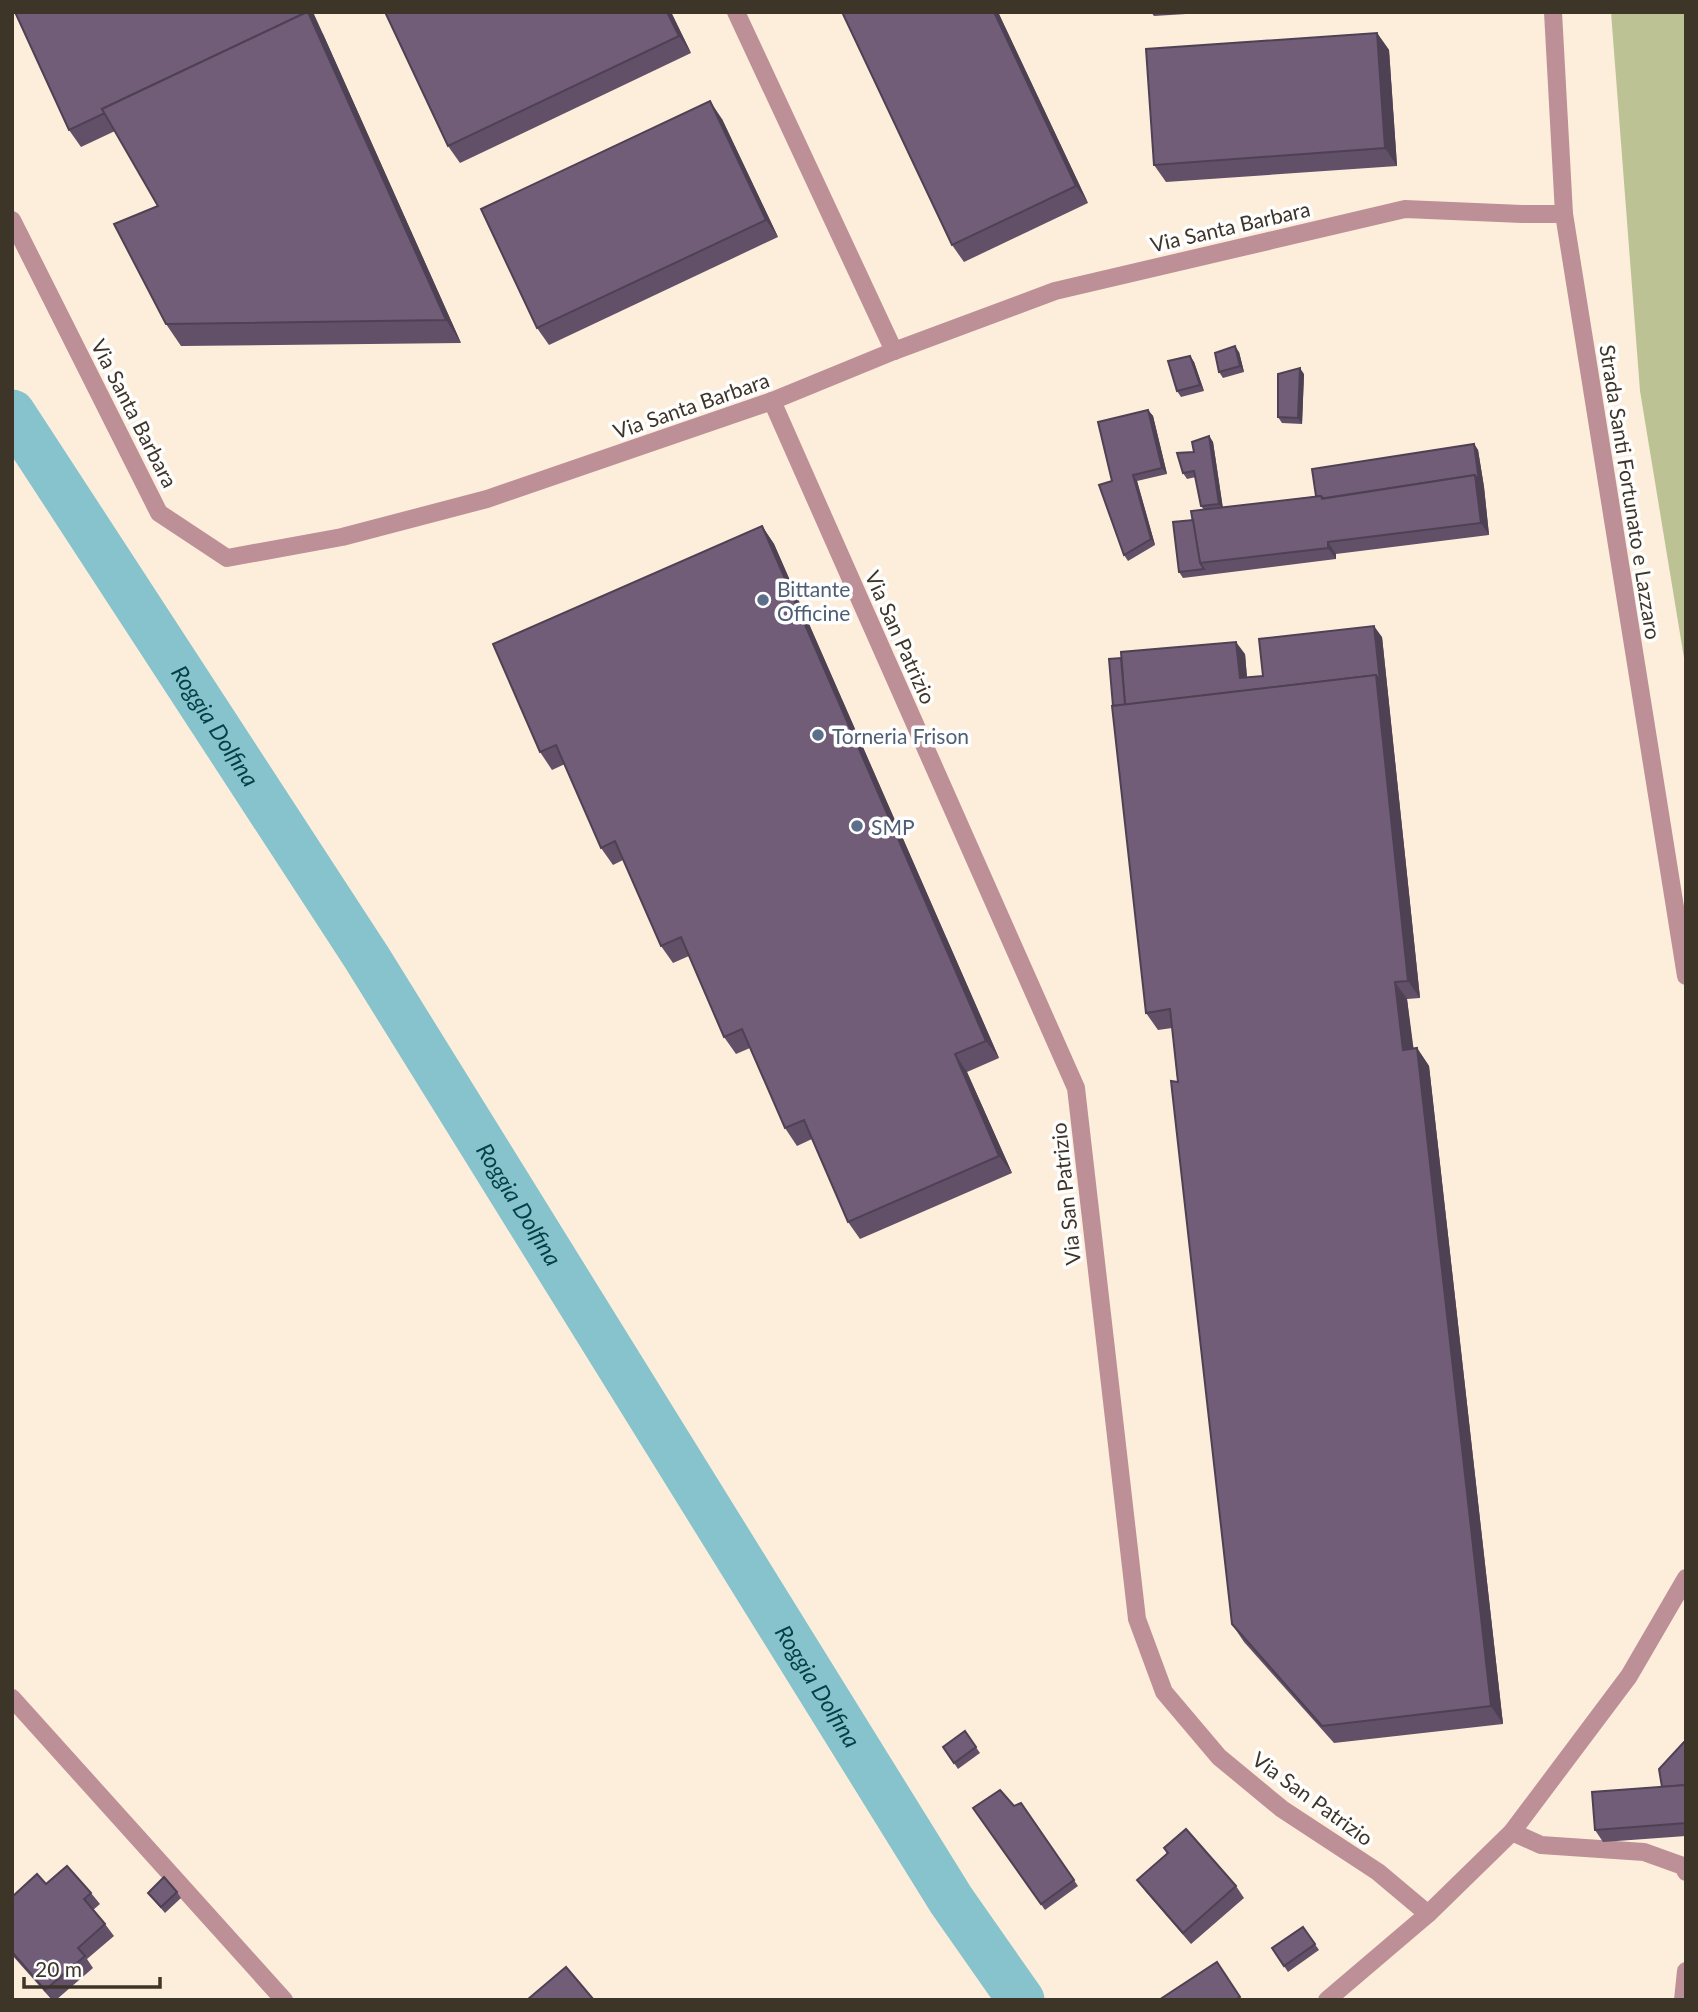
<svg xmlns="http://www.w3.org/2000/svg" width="1698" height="2012" font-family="Lato,sans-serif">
	<rect width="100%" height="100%" fill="#fdeedb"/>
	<path fill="#bcc294" d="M 1611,12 L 1686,12 L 1686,670 L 1640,391 Z"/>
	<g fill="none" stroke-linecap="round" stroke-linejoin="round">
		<path stroke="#86c3cc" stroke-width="47" id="s1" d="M 12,413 L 367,958 L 951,1900 L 1021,2000"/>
		<g stroke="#bd9098" stroke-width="18">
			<path d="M 736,12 L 894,351"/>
			<path d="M 12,220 L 159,513 L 227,558 L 342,537 L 487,499 L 772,401 L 894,351 L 1055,291 L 1405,209 L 1522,214 L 1564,214"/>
			<path d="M 772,401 L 1076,1088 L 1137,1619 L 1164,1692 L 1219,1757 L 1282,1809 L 1378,1872 L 1428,1914"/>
			<path d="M 12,1698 L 284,2000"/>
		</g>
		<g stroke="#bd9098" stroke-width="18">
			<path d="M 1553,12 L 1564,214 L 1686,976"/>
			<path d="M 1512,1832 L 1541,1845 L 1644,1852 L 1683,1866 L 1686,1872"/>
			<path d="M 1327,2000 L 1428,1914 L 1512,1832 L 1629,1676 L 1686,1578"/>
			<path d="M 1683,2000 L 1686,1971"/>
		</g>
	</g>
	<g fill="#615067">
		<path d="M 15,12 L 323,34 L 461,343 L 181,346 L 166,324 L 158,206 L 115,131 L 81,147 L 69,130 Z"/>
		<path d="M 671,12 L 691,53 L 460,163 L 448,146 Z"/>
		<path d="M 998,12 L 1088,203 L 964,262 L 952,245 Z"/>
		<path d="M 1151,12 L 1218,12 L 1154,16 Z"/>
		<path d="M 1377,33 L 1389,50 L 1397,166 L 1166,182 L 1154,165 Z"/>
		<path d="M 722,119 L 778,237 L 549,345 L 537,328 Z"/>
		<path d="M 1239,352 L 1244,372 L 1223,378 L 1219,372 Z"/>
		<path d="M 1190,356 L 1194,362 L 1204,391 L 1181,397 L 1177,391 Z"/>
		<path d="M 1304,374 L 1302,424 L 1282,423 L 1278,417 Z"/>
		<path d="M 1148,410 L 1153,416 L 1167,474 L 1137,481 L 1155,545 L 1128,561 L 1124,555 L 1112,481 Z"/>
		<path d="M 1209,436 L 1213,442 L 1223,508 L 1316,496 L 1474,444 L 1478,450 L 1484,487 L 1489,535 L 1336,554 L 1336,559 L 1183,578 L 1179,572 L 1193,520 L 1204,510 L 1201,506 L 1196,477 L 1187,479 L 1183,473 L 1194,452 Z"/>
		<path d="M 762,526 L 774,544 L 999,1058 L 967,1072 L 1012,1173 L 860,1239 L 848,1222 L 812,1139 L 797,1146 L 785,1128 L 750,1048 L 736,1054 L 724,1037 L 689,956 L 673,963 L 661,946 L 623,860 L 613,865 L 601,848 L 565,764 L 552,770 L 540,752 Z"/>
		<path d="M 1382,637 L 1420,998 L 1407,999 L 1413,1049 L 1417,1048 L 1429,1066 L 1503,1724 L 1334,1743 L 1244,1642 L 1232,1624 L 1172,1028 L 1158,1030 L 1146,1013 L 1245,654 L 1247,677 L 1263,676 Z"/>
		<path d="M 965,1731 L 980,1753 L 958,1769 L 954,1763 Z"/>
		<path d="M 1686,1742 L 1686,1836 L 1603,1842 L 1595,1830 L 1662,1787 Z"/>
		<path d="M 1021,1803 L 1078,1886 L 1045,1910 L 973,1808 L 1014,1806 Z"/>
		<path d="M 1164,1848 L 1236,1886 L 1244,1898 L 1191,1944 L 1146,1892 L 1137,1880 L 1167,1854 Z"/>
		<path d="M 46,1884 L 91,1893 L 100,1904 L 93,1910 L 105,1924 L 114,1936 L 87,1959 L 93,1968 L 56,2000 L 52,2000 L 12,1955 L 12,1897 Z"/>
		<path d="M 177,1892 L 181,1898 L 165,1913 L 148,1893 Z"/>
		<path d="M 1303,1927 L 1319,1950 L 1288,1972 L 1272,1948 Z"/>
	</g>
	<g fill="#4f4154">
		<path d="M 308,12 L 313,12 L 323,34 L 461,343 L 446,320 Z"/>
		<path d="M 667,12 L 671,12 L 691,53 L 679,36 Z"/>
		<path d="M 994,12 L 998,12 L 1088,203 L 1076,186 Z"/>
		<path d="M 1377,33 L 1389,50 L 1397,166 L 1385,148 Z"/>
		<path d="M 710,101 L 722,119 L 778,237 L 766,220 Z"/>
		<path d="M 1235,346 L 1239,352 L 1244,372 L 1240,366 Z"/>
		<path d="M 1190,356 L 1194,362 L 1204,391 L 1200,385 Z"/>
		<path d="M 1300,368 L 1304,374 L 1302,424 L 1298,418 Z"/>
		<path d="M 1148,410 L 1153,416 L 1167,474 L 1162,468 Z"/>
		<path d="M 1209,436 L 1213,442 L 1223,510 L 1219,504 Z"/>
		<path d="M 1474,444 L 1478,450 L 1484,487 L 1489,535 L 1481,523 L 1475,475 Z"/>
		<path d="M 1133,475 L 1137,481 L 1155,545 L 1151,539 Z"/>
		<path d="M 762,526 L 774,544 L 999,1058 L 986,1041 Z"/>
		<path d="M 1328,542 L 1336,554 L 1336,559 L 1328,548 Z"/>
		<path d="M 1374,626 L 1382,637 L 1420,998 L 1408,981 L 1376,675 Z"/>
		<path d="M 1236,642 L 1245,654 L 1248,690 L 1240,678 Z"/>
		<path d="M 1395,982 L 1407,999 L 1416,1067 L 1403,1050 Z"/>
		<path d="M 1417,1048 L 1429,1066 L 1503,1724 L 1491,1706 Z"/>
		<path d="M 955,1054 L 967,1072 L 1012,1173 L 999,1156 Z"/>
	</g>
	<g fill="#715d78" stroke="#4f4154" stroke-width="2">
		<path d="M 15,12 L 307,12 L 102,109 L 105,113 L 69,130 Z"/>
		<path d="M 307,12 L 308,12 L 446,320 L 166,324 L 114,224 L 158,206 L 102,109 Z"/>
		<path d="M 389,12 L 667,12 L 679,36 L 448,146 L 386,14 Z"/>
		<path d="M 842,12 L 994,12 L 1076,186 L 952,245 Z"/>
		<path d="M 1377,33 L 1385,148 L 1154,165 L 1146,49 Z"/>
		<path d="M 710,101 L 766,220 L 537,328 L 481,209 Z"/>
		<path d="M 1235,346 L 1240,366 L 1219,372 L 1215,353 Z"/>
		<path d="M 1190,356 L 1200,385 L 1177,391 L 1168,361 Z"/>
		<path d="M 1300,368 L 1298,418 L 1278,417 L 1278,374 Z"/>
		<path d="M 1148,410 L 1162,468 L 1133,475 L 1151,539 L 1124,555 L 1099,485 L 1112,481 L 1098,422 Z"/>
		<path d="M 1209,436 L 1219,504 L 1201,506 L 1194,471 L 1183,473 L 1177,453 L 1194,452 L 1192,442 Z"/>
		<path d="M 1474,444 L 1479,481 L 1475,475 L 1325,498 L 1323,498 L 1321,496 L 1316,496 L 1312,469 Z"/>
		<path d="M 1475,475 L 1481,523 L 1328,542 L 1328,548 L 1200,563 L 1191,511 L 1321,496 L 1322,499 Z"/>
		<path d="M 1193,520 L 1200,563 L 1204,569 L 1179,572 L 1173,522 Z"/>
		<path d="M 762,526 L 986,1041 L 955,1054 L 999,1156 L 848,1222 L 804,1120 L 785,1128 L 742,1029 L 724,1037 L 681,937 L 661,946 L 615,841 L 601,848 L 556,745 L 540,752 L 493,644 Z"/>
		<path d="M 1374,626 L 1380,681 L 1376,675 L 1125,705 L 1121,652 L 1236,642 L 1240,678 L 1263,676 L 1259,639 Z"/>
		<path d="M 1121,658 L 1125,705 L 1113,706 L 1109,659 Z"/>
		<path d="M 1376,675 L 1408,981 L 1395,982 L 1403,1050 L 1417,1048 L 1491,1706 L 1322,1726 L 1232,1624 L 1171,1081 L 1178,1082 L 1170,1009 L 1146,1013 L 1112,706 Z"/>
		<path d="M 965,1731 L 976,1747 L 954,1763 L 943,1747 Z"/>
		<path d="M 1684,1742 L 1686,1742 L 1686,1785 L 1662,1787 L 1659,1769 Z"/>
		<path d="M 1686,1785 L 1686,1823 L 1595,1830 L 1592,1792 Z"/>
		<path d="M 1000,1790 L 1014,1806 L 1021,1803 L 1074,1880 L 1041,1904 L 973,1808 Z"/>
		<path d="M 1186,1829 L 1236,1886 L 1183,1933 L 1137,1880 L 1168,1853 L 1164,1848 Z"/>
		<path d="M 67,1866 L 91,1893 L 84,1899 L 105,1924 L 78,1948 L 85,1956 L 45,1990 L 12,1952 L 12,1897 L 37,1874 L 46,1884 Z"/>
		<path d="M 164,1877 L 177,1892 L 161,1907 L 148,1893 Z"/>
		<path d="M 1303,1927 L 1315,1944 L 1284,1966 L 1272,1948 Z"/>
		<path d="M 1217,1962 L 1240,1997 L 1235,2000 L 1159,2000 Z"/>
		<path d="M 566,1967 L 594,2000 L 527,2000 Z"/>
	</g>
	<g fill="#5c6f8a" stroke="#fefefe" stroke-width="2.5">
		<circle cx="763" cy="600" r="7"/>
		<circle cx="818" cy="735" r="7"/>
		<circle cx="857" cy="826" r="7"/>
	</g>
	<g text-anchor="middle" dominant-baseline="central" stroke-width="7" stroke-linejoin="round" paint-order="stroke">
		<g font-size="21" fill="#3e3529" stroke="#fefefe">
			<text transform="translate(1230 226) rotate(-13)">Via Santa Barbara</text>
			<text transform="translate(691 405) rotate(-19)">Via Santa Barbara</text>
			<text transform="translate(135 413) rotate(63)">Via Santa Barbara</text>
			<text transform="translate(1631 492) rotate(81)">Strada Santi Fortunato e Lazzaro</text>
			<text transform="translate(901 637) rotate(66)">Via San Patrizio</text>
			<text transform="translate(1065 1194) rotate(-96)">Via San Patrizio</text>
			<text transform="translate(1313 1798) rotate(36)">Via San Patrizio</text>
		</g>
		<g font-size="21" fill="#4e5e75" stroke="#fefefe" text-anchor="start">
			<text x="777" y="588">Bittante<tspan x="777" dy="24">Officine</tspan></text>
			<text x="832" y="735">Torneria Frison</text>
			<text x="871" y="826">SMP</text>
		</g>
		<g font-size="23" font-style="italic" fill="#054047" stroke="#fefefe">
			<text stroke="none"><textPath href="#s1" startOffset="373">Roggia Dolfina</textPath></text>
			<text stroke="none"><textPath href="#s1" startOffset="940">Roggia Dolfina</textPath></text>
			<text stroke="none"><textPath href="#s1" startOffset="1507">Roggia Dolfina</textPath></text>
		</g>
	</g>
	<rect width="1698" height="2012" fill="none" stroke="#3e3529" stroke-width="28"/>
	<path d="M24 1977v10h136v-10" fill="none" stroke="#3e3529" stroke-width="3.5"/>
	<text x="35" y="1977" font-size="21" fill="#3e3529" stroke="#fefefe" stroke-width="5" paint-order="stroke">20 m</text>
</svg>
